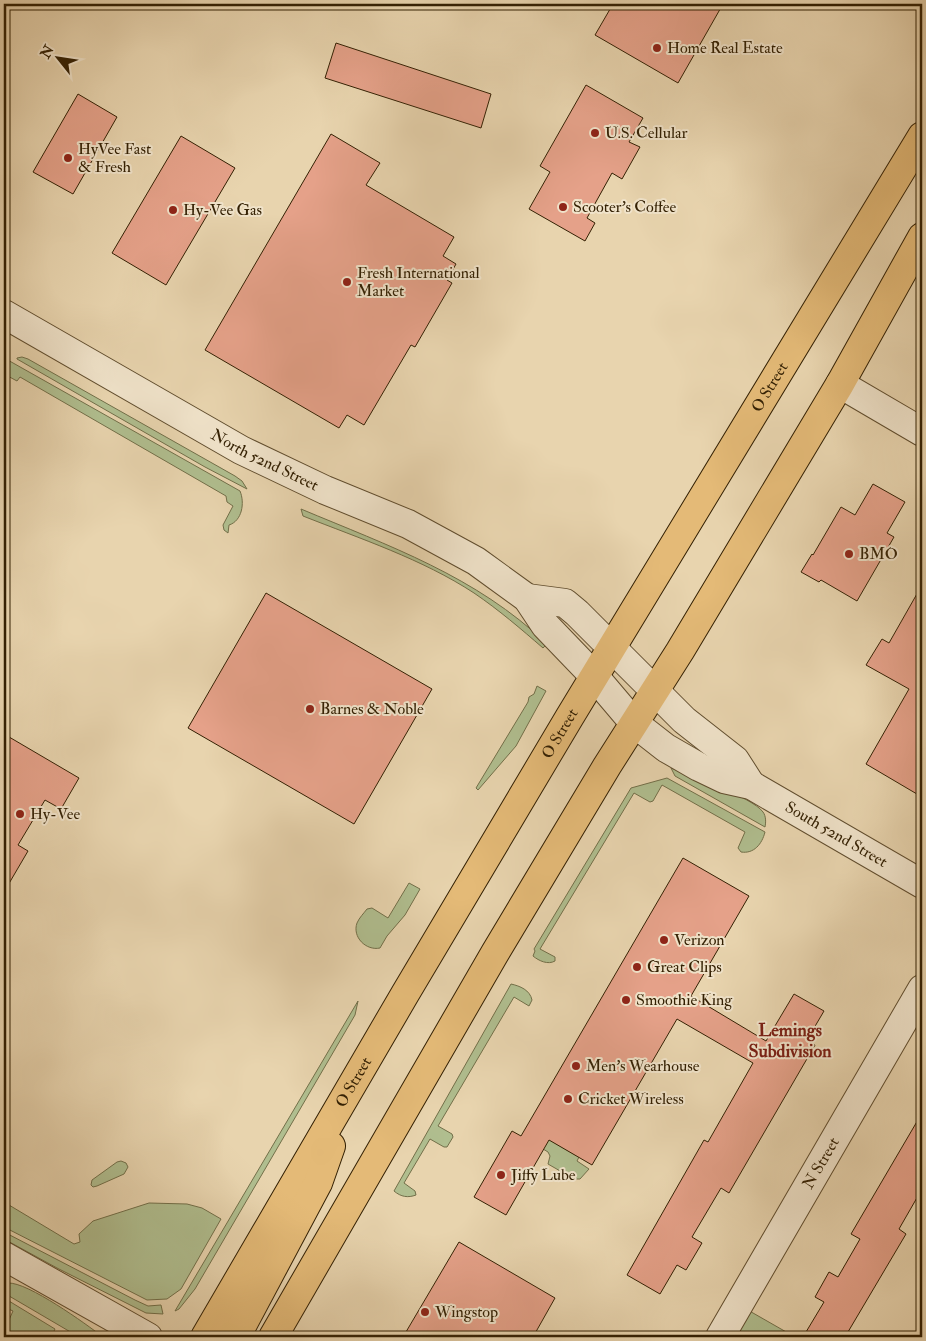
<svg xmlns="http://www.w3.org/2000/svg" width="926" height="1341" font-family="'IM FELL Double Pica',serif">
	<rect width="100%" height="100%" fill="#e8d4ae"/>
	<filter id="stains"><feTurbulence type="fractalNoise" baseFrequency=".004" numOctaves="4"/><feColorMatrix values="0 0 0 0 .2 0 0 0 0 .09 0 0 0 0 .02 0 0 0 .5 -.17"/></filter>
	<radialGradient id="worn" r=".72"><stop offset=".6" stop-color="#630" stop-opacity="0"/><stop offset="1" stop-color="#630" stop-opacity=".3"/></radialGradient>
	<g fill="#b0be8f" stroke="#726f49">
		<path d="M 22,357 L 28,359 L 235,476 L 242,481 L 247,489 L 205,467 L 17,359 L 17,358 Z"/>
		<path d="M 6,359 L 240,491 C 245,503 242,521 229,525 L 228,533 L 224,530 L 223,525 L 233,506 L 227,502 L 226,496 L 20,377 L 17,381 L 4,374 L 4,360 Z"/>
		<path d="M 301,509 C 389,546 476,576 547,644 L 543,648 C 521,629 499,610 474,593 C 422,559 361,539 303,516 Z"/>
		<path d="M 537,686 L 546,691 L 516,746 L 478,790 L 476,788 L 528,702 L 529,697 L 534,694 Z"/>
		<path d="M 671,768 C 690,776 752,797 763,812 C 766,816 766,822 765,827 L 675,776 Z"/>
		<path d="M 667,778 L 765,832 C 762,844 754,854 741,852 L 738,848 L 745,832 L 662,785 L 653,801 L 650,802 L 634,793 L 540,949 L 555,957 L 555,961 C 548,965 539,961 533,956 L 535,951 L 534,949 L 631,788 Z"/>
		<path d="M 409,883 L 420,889 L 405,915 L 387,936 L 380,948 C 366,951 352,937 357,923 C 359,918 364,913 367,909 L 372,908 L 388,918 Z"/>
		<path d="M 511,984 C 520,986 530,990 532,1000 L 529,1006 L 514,997 L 438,1126 L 452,1134 L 453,1137 L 447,1147 L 444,1147 L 430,1139 L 404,1183 L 415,1191 L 416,1195 C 408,1198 401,1197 394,1191 Z"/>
		<path d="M 358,1001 L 355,1015 L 195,1289 L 179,1309 L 175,1311 Z"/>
		<path d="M 528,1127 L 579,1157 L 577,1161 L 589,1169 L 580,1179 L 574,1179 L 548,1164 L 550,1156 L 548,1152 L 535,1144 Z"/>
		<path d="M 121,1161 L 126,1163 L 128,1167 L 124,1174 L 97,1186 L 93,1187 L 91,1185 L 92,1180 L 117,1162 Z"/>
		<path d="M 4,1202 L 74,1244 L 80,1242 L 79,1234 L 93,1221 L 149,1203 L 187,1204 L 202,1208 L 221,1219 L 181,1289 L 167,1299 L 147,1300 L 4,1227 Z"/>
		<path d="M 4,1232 L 135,1300 L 148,1306 L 161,1305 L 163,1314 L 146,1313 L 57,1268 L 4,1239 Z"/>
		<path d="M 8,1283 C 28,1282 86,1324 103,1337 L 79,1337 L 4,1293 L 4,1285 Z"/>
		<path d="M 4,1298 L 55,1329 L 51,1337 L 16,1337 L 4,1331 L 13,1311 L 4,1307 Z"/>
		<path d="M 739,1305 L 795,1337 L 720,1337 Z"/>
	</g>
	<g fill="#e5a189" stroke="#332003">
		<path d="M 613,4 L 723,4 L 678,83 L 595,35 Z"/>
		<path d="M 336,43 L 491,94 L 481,128 L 325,78 Z"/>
		<path d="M 586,85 L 643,118 L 629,142 L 640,147 L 622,179 L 612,173 L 587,218 L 595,223 L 585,241 L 529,209 L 550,172 L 540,166 Z"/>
		<path d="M 78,94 L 117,117 L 73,194 L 33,172 Z"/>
		<path d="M 331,134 L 380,163 L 366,185 L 454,237 L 443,256 L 456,264 L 447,280 L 452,283 L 415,347 L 411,345 L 364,425 L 347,415 L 339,428 L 205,350 Z"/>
		<path d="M 181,136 L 235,168 L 166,285 L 112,253 Z"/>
		<path d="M 873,484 L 905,502 L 887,533 L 894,537 L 857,601 L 821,580 L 819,582 L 801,572 L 812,554 L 813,555 L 841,507 L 855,515 Z"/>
		<path d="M 922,585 L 922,797 L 866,764 L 909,689 L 866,665 L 882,639 L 889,643 Z"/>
		<path d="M 266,593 L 432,689 L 354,824 L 188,728 Z"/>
		<path d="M 4,734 L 79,778 L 61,809 L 45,800 L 18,845 L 28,851 L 4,892 Z"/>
		<path d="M 683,858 L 749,896 L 691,996 L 766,1041 L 794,994 L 824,1011 L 807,1040 L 815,1045 L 729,1193 L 721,1188 L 692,1237 L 702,1243 L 686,1270 L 677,1265 L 660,1294 L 627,1275 L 704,1140 L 708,1142 L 753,1063 L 677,1019 L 592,1165 L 549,1140 L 506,1215 L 474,1197 L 512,1131 L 521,1136 Z"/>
		<path d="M 922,1113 L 922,1189 L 899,1229 L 906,1234 L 845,1337 L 803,1337 L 824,1302 L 815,1297 L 829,1272 L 838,1277 L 860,1239 L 851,1234 Z"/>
		<path d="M 459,1242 L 555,1298 L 533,1337 L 403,1337 Z"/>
	</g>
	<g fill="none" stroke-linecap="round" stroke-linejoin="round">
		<g stroke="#604d2e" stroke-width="30">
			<g id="minor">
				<path id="s1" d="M 4,314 L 241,450 L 325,490 L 408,524 L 476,561 L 527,598 L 545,625 L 595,677 L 634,723 L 666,748 L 699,767 L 724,779 L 751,785 L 922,884"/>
				<path d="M 840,384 L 922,432"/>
				<path d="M 527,598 L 565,603 L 577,613 L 684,720 L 735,760 L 751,785"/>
				<path d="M 4,1256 L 148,1337"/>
				<path id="s2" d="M 720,1337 L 922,989"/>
			</g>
		</g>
		<g stroke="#332003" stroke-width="30">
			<g id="major">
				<path id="s3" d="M 205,1337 L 405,994 L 569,718 L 922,136"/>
				<path d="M 236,1337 L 318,1183 L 331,1146"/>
				<path d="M 273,1337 L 495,953 L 607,766 L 680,651 L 840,384 L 922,237"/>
			</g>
		</g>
		<use href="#minor" stroke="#f0e3ca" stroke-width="28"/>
		<use href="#major" stroke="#e4ba77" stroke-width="28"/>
	</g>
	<g fill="#8f2418" stroke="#f0e3ca" stroke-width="2">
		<circle cx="657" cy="48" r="5"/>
		<circle cx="595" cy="133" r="5"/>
		<circle cx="68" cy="158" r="5"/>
		<circle cx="563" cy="207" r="5"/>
		<circle cx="173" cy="210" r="5"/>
		<circle cx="347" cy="282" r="5"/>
		<circle cx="849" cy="554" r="5"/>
		<circle cx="310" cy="709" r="5"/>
		<circle cx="20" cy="814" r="5"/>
		<circle cx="664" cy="940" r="5"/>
		<circle cx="637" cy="967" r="5"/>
		<circle cx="626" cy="1000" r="5"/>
		<circle cx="576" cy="1066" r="5"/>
		<circle cx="568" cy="1099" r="5"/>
		<circle cx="501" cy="1175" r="5"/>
		<circle cx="425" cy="1312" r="5"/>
	</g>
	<g text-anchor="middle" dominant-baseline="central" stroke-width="4" stroke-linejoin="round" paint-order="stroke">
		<g font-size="16" fill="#332003" stroke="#f0e3ca" text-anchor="start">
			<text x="667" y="48">Home Real Estate</text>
			<text x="605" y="133">U.S. Cellular</text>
			<text x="78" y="149">HyVee Fast<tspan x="78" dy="18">&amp; Fresh</tspan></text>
			<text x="573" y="207">Scooter's Coffee</text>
			<text x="183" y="210">Hy-Vee Gas</text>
			<text x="357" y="273">Fresh International<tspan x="357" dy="18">Market</tspan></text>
			<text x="859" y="554">BMO</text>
			<text x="320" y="709">Barnes &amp; Noble</text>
			<text x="30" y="814">Hy-Vee</text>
			<text x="674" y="940">Verizon</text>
			<text x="647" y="967">Great Clips</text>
			<text x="636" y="1000">Smoothie King</text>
			<text x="586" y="1066">Men's Wearhouse</text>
			<text x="578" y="1099">Cricket Wireless</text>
			<text x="511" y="1175">Jiffy Lube</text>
			<text x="435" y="1312">Wingstop</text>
		</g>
		<g font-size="16" fill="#332003" stroke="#f0e3ca">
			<text stroke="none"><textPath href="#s3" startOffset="1105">O Street</textPath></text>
			<text stroke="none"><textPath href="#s1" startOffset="299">North 52nd Street</textPath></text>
			<text stroke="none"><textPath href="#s3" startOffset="700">O Street</textPath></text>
			<text stroke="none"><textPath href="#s1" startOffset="994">South 52nd Street</textPath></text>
			<text stroke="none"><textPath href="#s3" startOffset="295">O Street</textPath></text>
			<text stroke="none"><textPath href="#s2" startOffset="201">N Street</textPath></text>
		</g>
		<g font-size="18" font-weight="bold" fill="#7a1f14" stroke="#f0e3ca">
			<text x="790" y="1030">Lemings<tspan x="790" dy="21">Subdivision</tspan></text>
		</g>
	</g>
	<rect width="926" height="1341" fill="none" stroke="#e8d4ae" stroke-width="20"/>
	<rect x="5" y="5" width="916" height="1331" fill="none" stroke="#332003" stroke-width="2.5"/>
	<rect x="10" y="10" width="906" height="1321" fill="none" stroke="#332003"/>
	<g transform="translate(58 58) rotate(300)" stroke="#f0e3ca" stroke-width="4" paint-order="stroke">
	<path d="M0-4L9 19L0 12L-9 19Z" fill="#332003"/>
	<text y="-8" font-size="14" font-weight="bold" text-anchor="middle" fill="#332003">N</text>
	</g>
	<rect width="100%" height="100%" filter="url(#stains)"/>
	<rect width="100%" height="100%" fill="url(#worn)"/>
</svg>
